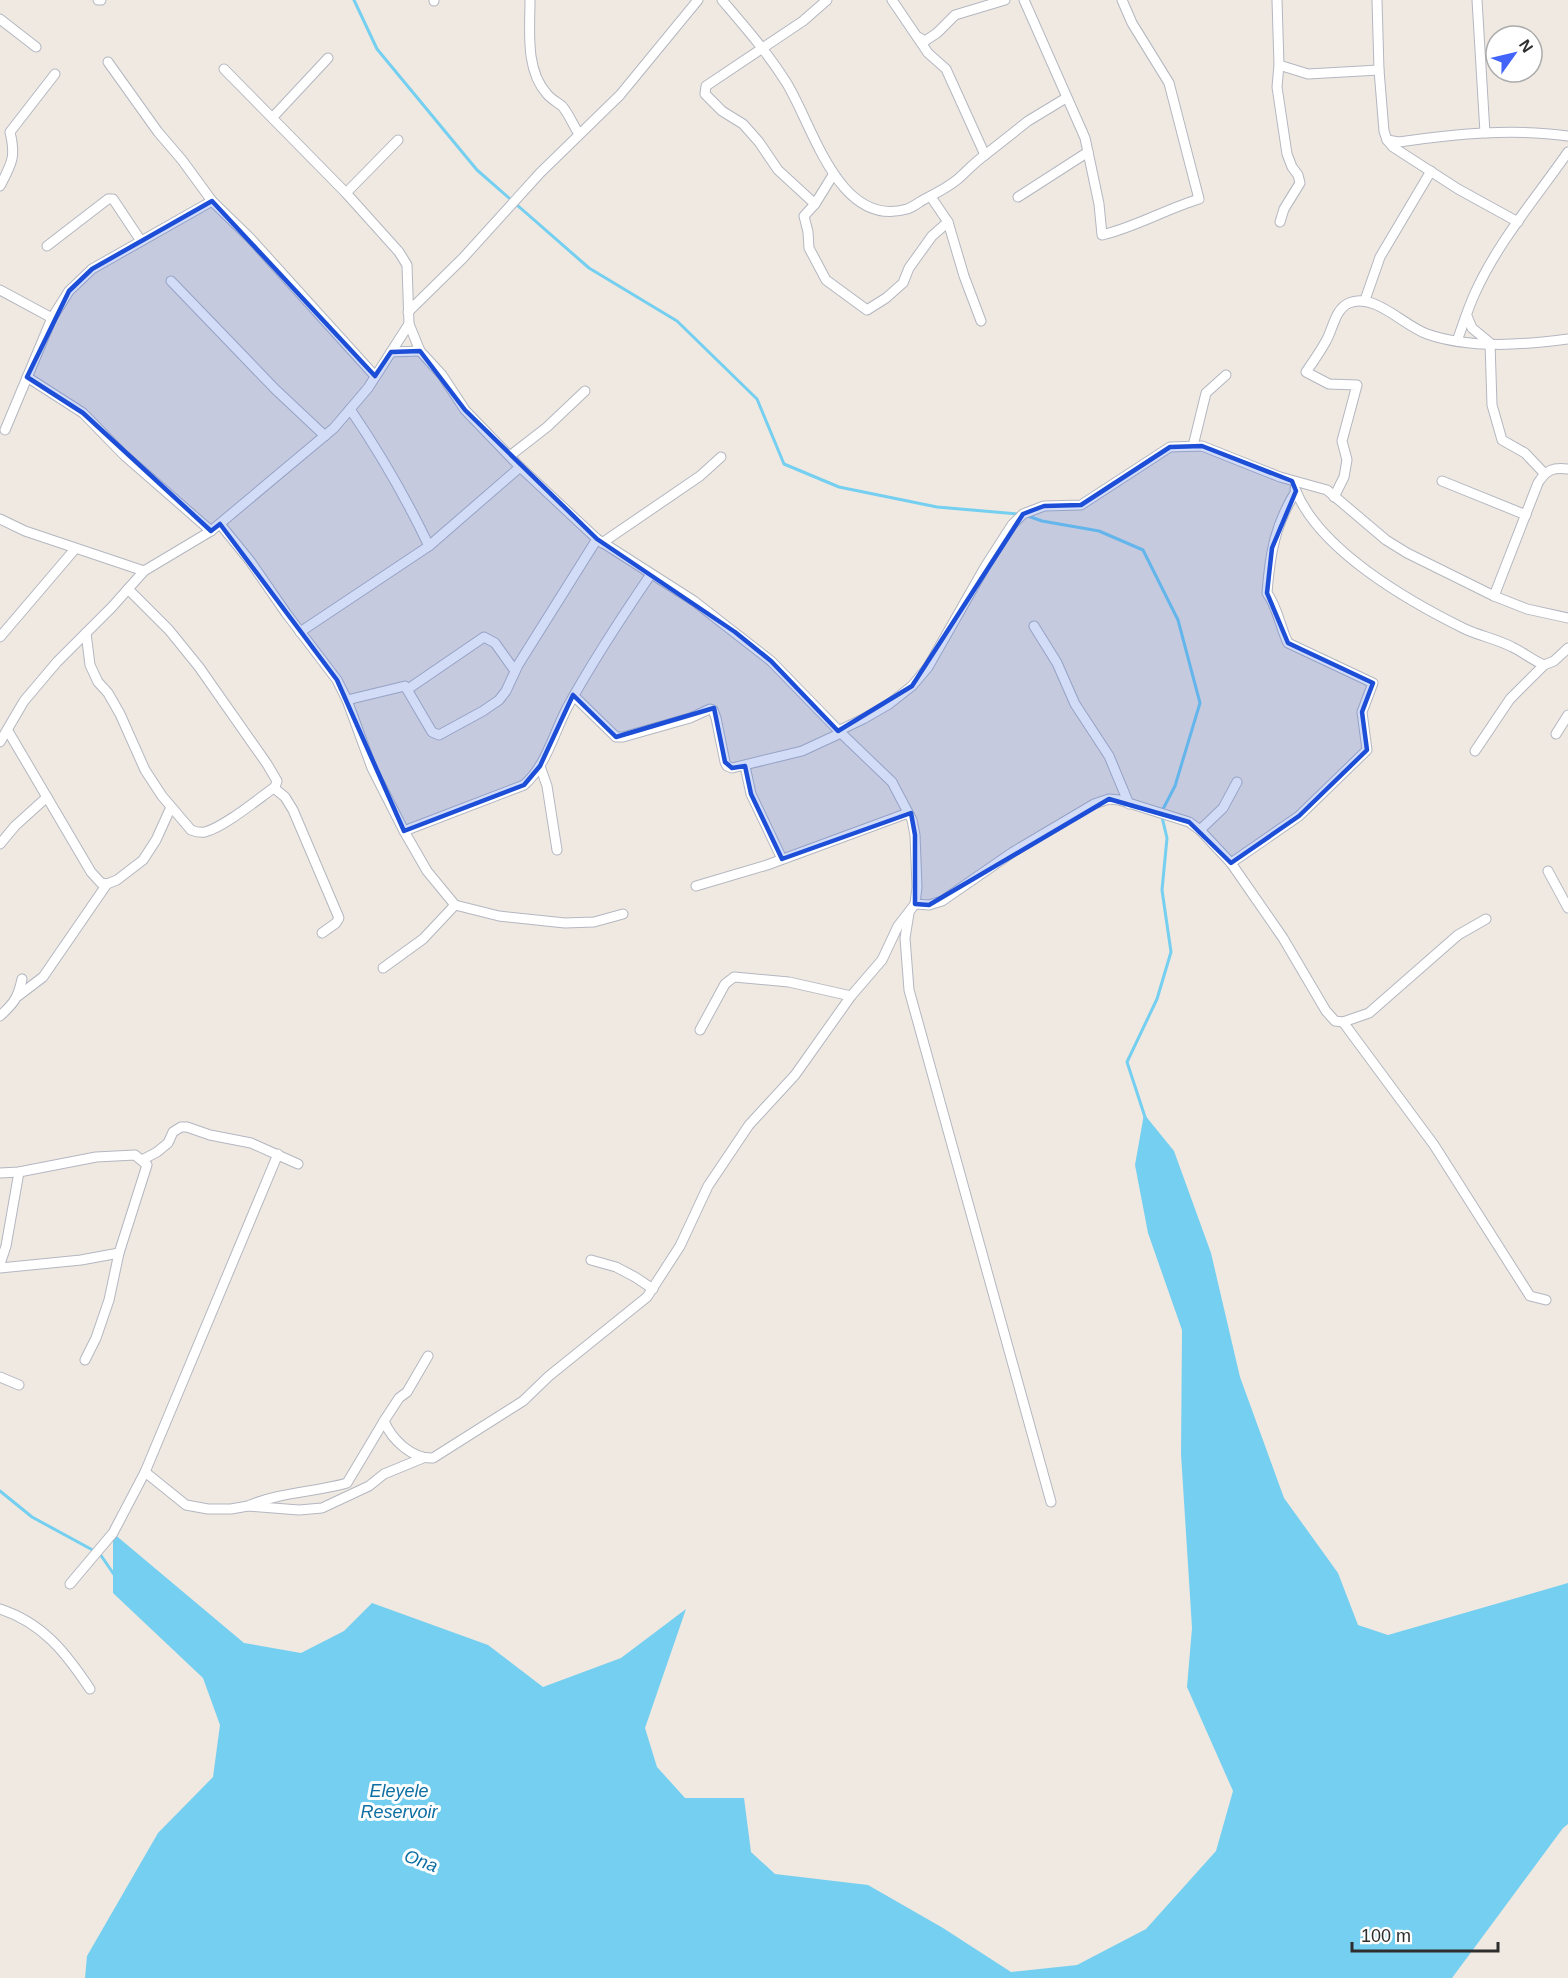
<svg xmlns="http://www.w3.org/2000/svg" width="1568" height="1978" font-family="Helvetica,sans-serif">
	<rect width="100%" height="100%" fill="#efe9e1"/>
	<path fill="#75cff0" d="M 1144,1114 L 1174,1151 L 1211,1253 L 1240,1377 L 1284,1498 L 1338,1573 L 1358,1625 L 1388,1635 L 1568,1583 L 1568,1824 L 1563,1828 L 1452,1978 L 85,1978 L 87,1956 L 158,1833 L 213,1777 L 220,1725 L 203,1678 L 113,1593 L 113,1533 L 244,1643 L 301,1653 L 344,1631 L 372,1603 L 488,1645 L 543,1687 L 621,1658 L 686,1609 L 645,1728 L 657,1767 L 685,1798 L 744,1798 L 751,1852 L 775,1874 L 868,1885 L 943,1928 L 1011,1972 L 1077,1965 L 1146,1929 L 1216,1851 L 1233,1791 L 1187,1687 L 1192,1628 L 1181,1454 L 1182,1330 L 1148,1233 L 1135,1165 Z"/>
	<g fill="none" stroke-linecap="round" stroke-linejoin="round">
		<g stroke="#75cff0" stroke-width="3">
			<path d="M 354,0 L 377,49 L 477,170 L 589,268 L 677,321 L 757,399 L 784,464 L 839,487 L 937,507 L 1019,514"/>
			<path d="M 1025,515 L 1042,521 L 1099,531 L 1143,550 L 1178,620 L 1200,703 L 1175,786 L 1161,813 L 1167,838 L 1162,890 L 1171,952 L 1157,999 L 1127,1062 L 1145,1117"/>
			<path d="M 0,1491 L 32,1517 L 100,1554 L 115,1576"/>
		</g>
		<g stroke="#b4b7c1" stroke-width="11">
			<g id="street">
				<path d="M 98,0 L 101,0"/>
				<path d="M 434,0 L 434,1"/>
				<path d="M 530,0 C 530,30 525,70 547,94 C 551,99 557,102 562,106 C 569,114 573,125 579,134"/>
				<path d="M 722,0 C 745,27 767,52 786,82 C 813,125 838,229 907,209 C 913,207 918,203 923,200 C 935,194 947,188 958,179 C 967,171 975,162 985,155 L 946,69 L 928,53 L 892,0"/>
				<path d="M 827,0 L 803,21 L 706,86 L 705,94 L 722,111 L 743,124 L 759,142 L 778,170 L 815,204 L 833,175"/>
				<path d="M 1277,0 L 1279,65 L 1277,87 L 1287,154 L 1292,167 L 1298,175 L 1300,183 L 1284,209 L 1280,222"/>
				<path d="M 1377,0 L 1379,70 L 1384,131 L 1387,140 L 1393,147 L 1458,189 L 1518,222"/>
				<path d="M 1477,0 L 1485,133"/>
				<path d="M 0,19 L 36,47"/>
				<path d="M 918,37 L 925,41 L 937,33 L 955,15 L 1005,0"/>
				<path d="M 108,62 L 158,132 L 182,160 L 212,201"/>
				<path d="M 1279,65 L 1308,74 L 1379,70"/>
				<path d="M 224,69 L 346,193 L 399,252 L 407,265 L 409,324 L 420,351 L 442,375 L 465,410 L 520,467 L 597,539 L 694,601 L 771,661 L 841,733 L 892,782 L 912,820 L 915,835 L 917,887 L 915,904 L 898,926 L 882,960 L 851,996 L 795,1075 L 749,1125 L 708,1186 L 680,1246 L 647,1297 L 549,1376 L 523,1401 L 433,1458 C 412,1459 392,1440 384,1421 L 399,1398 L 407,1392 L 428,1356"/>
				<path d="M 273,117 L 328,58"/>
				<path d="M 1387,140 L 1399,142 C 1453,134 1513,128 1568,136"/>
				<path d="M 1088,152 L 1099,204 L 1102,235 C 1136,227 1166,209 1199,199 L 1169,83 L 1132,23 L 1122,0"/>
				<path d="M 985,155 L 1028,121 L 1066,98"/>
				<path d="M 0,186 C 12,163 16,157 10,132 L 55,74"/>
				<path d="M 346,193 L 398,140"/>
				<path d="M 931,197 L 948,222"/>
				<path d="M 1018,197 L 1088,152 L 1085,138 L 1024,0"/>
				<path d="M 815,204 L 804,216 L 808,232 L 809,248 L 826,280 L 867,310 L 886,298 L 903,283 L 909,268 L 932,236 L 948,222 L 964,276 L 981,321"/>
				<path d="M 47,246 L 108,199 L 113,199 L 141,241"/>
				<path d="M 171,281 L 275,389 L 325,436"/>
				<path d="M 0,290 L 52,318"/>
				<path d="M 1365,300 L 1380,257 L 1431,171"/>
				<path d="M 408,312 L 463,258 L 540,173 L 620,95 L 698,0"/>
				<path d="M 1467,316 L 1472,328 L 1490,343 L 1492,405 L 1502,440 L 1525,453 L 1544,473"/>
				<path d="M 1457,341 C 1463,325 1468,308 1475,293 C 1498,242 1536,198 1568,152"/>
				<path d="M 391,352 L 420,351"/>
				<path d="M 27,377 L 83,413 L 124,455 L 211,531"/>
				<path d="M 350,409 C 380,453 406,498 429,546"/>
				<path d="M 5,430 L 52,318 L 69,291 L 92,269 L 212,201 L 250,238 L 375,376"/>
				<path d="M 1193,446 L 1206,393 L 1226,375"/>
				<path d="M 511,455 L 547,427 L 585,391"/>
				<path d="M 1442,481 L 1526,515"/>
				<path d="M 1295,489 C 1319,550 1408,601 1465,629 C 1480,636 1497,639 1512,647 C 1523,652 1532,660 1544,665 L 1554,661 L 1568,648"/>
				<path d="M 1334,497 L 1344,477 L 1347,460 L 1342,441 L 1357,385 L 1329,384 L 1306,372 C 1313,362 1320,352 1326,341 C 1333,329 1335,309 1349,303 C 1374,292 1404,326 1427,334 C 1470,349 1523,345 1568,339"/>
				<path d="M 0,519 L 25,531 L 144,571"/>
				<path d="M 220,524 L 250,561 L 286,613 L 337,680 L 347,700 L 372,768 L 404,831 L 427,871 L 455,905 L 499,916 L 565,923 L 594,922 L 623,914"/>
				<path d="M 602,543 L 700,476 L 721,457"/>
				<path d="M 1494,596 L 1538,483 C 1546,470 1553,467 1568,469"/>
				<path d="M 1034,626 L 1057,663 L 1075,704 L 1109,756 L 1129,804"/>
				<path d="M 300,632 L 429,546 L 520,467"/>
				<path d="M 86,633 L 90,665 L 98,682 L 108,693 L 120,714 L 145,770 L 162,796 L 191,830 C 196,832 199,833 205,832 C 224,827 258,799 275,787 L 277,781 L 267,764 L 199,667 L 169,630 L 128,589"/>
				<path d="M 0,637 L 75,549"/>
				<path d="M 408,689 L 484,637 L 495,643 L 515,671"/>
				<path d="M 574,696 L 616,737 L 623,737 L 690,718 L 710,709 L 713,710 L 716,718 L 725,762 L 727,766 L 732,768 L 802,751 L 841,733"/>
				<path d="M 347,700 L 405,686 L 432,732 L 439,735 L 483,711 L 499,700 L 506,691 L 518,665 L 597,539"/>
				<path d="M 8,731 L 91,872 L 101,883 L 107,884 L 117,880 L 143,860 L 156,840 L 171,807"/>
				<path d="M 838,731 L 863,719 L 889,704 L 912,686 L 928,667 L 985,567 L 1012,525 L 1023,514 L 1044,506 L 1081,505 L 1170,447 L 1202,446 L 1280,477 L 1327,490 L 1386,540 L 1407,553 L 1494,596 L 1527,609 L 1568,618"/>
				<path d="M 1556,734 L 1568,715"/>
				<path d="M 0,742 L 24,701 L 57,662 L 112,607 L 144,571 L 211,531 L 334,428 L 368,388 L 409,324"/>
				<path d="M 1475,751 L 1510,699 L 1544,665"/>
				<path d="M 540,766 L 547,786 L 557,850"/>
				<path d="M 745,766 L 751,794 L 782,859"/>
				<path d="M 274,788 L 285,797 L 293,810 L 339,918 L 336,923 L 322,933"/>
				<path d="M 1200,830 L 1223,808 L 1237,782"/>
				<path d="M 404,831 L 524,785 C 546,766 554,733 567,708 C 592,662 621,618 651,574"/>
				<path d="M 0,844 L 15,826 L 47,797"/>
				<path d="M 1231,863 L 1299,816 L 1367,750 L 1362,712 L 1373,683 L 1288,643 C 1280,627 1278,608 1267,593 C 1270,553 1275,525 1296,491"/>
				<path d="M 1548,871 L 1568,908"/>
				<path d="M 696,886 L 767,865 L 908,813"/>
				<path d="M 915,904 L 929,905 L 942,901 L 1013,852 L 1094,804 L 1109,799 L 1119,800 L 1189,822 L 1200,830 L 1231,863 L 1283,938 L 1326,1011 L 1335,1021 L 1343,1022 L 1369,1013 L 1458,935 L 1486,919"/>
				<path d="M 909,913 L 905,938 L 909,990 L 1051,1502"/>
				<path d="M 383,968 L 423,939 L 455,905"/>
				<path d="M 18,996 L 43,977 L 107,884"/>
				<path d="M 0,1016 C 14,1003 18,998 22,979"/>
				<path d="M 1343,1022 L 1434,1145 L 1530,1296 L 1546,1300"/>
				<path d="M 700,1030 L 725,984 L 734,977 L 789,982 L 851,996"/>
				<path d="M 142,1160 L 157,1152 L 168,1143 L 173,1132 L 181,1127 L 187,1127 L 210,1135 L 251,1143 L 298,1164"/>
				<path d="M 0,1173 L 19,1172 L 96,1157 L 135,1155 L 147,1165 L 119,1253 L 109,1300 L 96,1338 L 85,1360"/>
				<path d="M 591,1260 L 616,1267 L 635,1277 L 653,1289"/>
				<path d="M 0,1264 L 6,1246 L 19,1172"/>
				<path d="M 0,1268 L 81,1260 L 119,1253"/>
				<path d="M 0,1377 L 19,1385"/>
				<path d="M 145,1472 L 186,1505 L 208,1509 L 231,1509 L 248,1506 L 299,1510 L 322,1508 L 369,1486 L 384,1474 L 423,1458"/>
				<path d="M 250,1505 C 282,1492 316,1492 347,1483 L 384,1421"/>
				<path d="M 70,1584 L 113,1533 L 145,1472 L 278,1154"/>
				<path d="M 0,1609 C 43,1623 66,1653 90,1689"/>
			</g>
		</g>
		<use href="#street" stroke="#fff" stroke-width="9"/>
	</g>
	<path fill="#1d4ed8" fill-opacity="0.2" stroke="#1d4ed8" stroke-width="4.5" stroke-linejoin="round" d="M 212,201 L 375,376 L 391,352 L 420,351 L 465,410 L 597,539 L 735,632 L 771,661 L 838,731 L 912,686 L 1023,514 L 1044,506 L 1081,505 L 1170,447 L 1202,446 L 1292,481 L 1296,491 L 1272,548 L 1267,593 L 1288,643 L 1373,683 L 1362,712 L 1367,750 L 1299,816 L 1231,863 L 1189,822 L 1109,799 L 929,905 L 915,904 L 915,835 L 911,813 L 782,859 L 751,794 L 745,766 L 732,768 L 725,762 L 714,708 L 616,737 L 573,695 L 540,766 L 524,785 L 404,831 L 337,680 L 220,524 L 211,531 L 83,413 L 27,377 L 69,291 L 92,269 Z"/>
	<g text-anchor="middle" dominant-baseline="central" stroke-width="6" stroke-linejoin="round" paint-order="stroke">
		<g font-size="18" font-style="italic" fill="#0d6fa3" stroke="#fff">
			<text x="399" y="1791">Eleyele<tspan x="399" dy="21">Reservoir</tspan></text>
			<text transform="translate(421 1861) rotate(20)">Ona</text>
		</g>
	</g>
	<g transform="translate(1514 54) rotate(56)"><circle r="28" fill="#ffffff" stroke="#ababab" stroke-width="1.5"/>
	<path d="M0-4.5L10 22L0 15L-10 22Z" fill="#4264fb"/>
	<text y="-9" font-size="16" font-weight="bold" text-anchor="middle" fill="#2e2e2e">N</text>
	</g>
	<path d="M1352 1942v9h146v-9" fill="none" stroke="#2e2e2e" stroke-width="3"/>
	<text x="1361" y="1942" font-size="18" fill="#2e2e2e" stroke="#ffffff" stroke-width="4.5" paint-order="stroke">100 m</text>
</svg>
